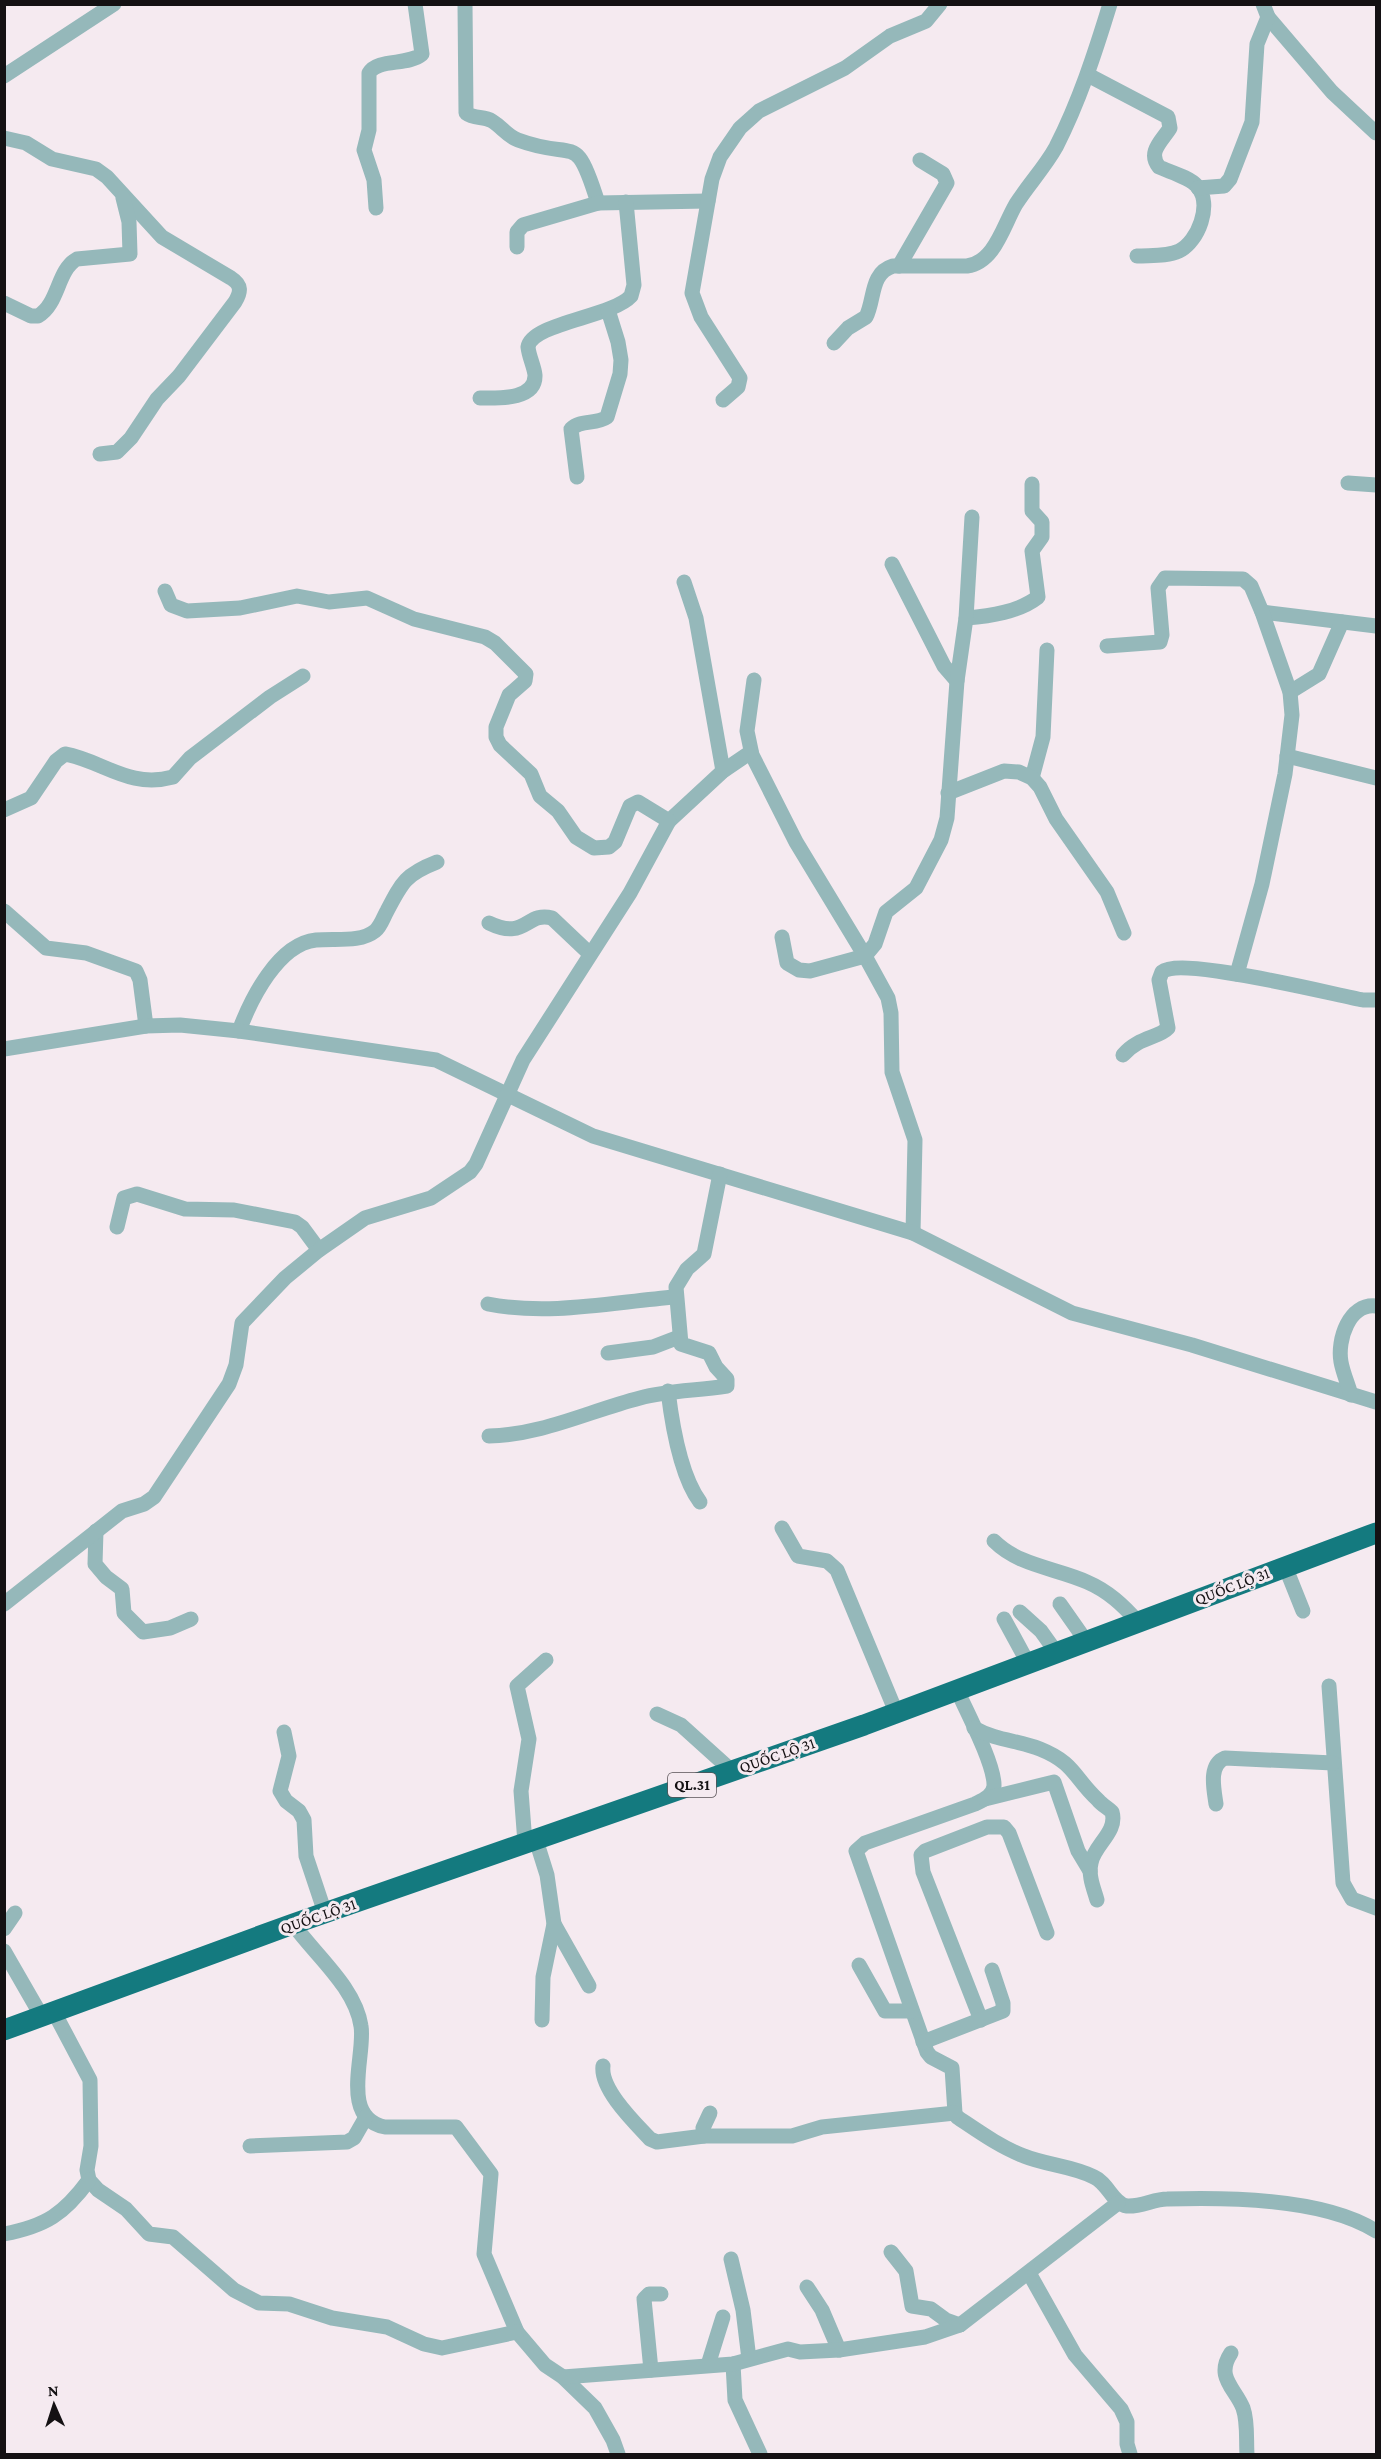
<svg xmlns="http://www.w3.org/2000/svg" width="1381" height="2459" font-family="'Crimson Pro',serif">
	<rect width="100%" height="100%" fill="#f5eaf0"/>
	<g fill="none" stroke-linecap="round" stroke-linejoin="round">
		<g stroke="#95b8ba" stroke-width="15">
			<path d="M 465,4 L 466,113 C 474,119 484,116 492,121 C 502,127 507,136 518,140 C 577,162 575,129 598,203"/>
			<path d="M 1263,4 L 1268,17 L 1332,92 L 1376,133"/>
			<path d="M 1088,75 L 1168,117 L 1170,128 C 1162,141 1147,152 1159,167 C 1170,172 1189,177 1197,186 C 1213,204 1198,242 1179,251 C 1167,257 1150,255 1137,256"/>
			<path d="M 4,76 L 114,4"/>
			<path d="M 4,138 L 26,143 L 52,159 L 96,169 L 107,177 L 162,237 L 231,278 C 242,285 241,292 235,302 L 179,376 L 157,399 L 131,438 L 117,452 L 100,454"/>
			<path d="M 1198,188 L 1224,186 L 1230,179 L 1252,122 L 1257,44 L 1268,17"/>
			<path d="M 376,208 L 374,180 L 364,150 L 369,130 L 369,73 C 378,58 408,66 422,54 L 415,4"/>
			<path d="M 517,247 L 517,232 L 523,225 L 598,203 L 708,201"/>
			<path d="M 899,266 L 947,183 L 943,174 L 920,160"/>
			<path d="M 4,303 L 31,316 L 38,316 C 59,304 57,270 77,259 L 130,254 L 129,222 L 123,198"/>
			<path d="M 834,343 L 848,328 L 866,317 C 875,299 870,273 893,266 L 967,266 C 995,262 1003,226 1016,204 C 1028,185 1045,167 1056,147 C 1079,102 1095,53 1110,4"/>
			<path d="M 480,398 C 496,398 536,401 535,375 C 534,366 529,357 528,347 C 532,323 612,317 631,296 L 634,285 L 626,202"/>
			<path d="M 723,400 L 738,387 L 740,378 L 701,317 L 692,293 L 712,179 L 720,157 L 740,128 L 759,111 L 845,68 L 890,36 L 926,21 L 940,4"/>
			<path d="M 577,477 L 571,429 C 581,419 596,425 607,417 L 620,374 L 621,360 L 618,342 L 608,310"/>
			<path d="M 1348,483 L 1376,485"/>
			<path d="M 892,564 L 944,666 L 957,681"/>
			<path d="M 684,582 L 696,618 L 723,771"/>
			<path d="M 1262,612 L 1376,626"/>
			<path d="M 966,618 C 990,616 1019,612 1038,597 L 1032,551 L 1042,537 L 1042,522 L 1032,511 L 1032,484"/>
			<path d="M 1107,646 L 1160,642 L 1162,635 L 1158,588 L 1165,578 L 1243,579 L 1251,586 L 1262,612 L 1290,692 L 1292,715 L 1285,774 L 1262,884 L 1237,974"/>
			<path d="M 754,680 L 747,731 L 752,755 L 796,842 L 865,956 L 888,998 L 891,1013 L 892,1072 L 915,1140 L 913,1233"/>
			<path d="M 1290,692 L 1319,674 L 1342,622"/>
			<path d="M 1287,756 L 1376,778"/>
			<path d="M 1032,778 L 1043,737 L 1047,650"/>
			<path d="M 948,793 L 1004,771 L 1019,772 L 1032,778 L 1040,787 L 1056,819 L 1107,892 L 1124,933"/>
			<path d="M 4,810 L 31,798 L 56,761 L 65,754 C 103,761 129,789 173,777 L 190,758 L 270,697 L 303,676"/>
			<path d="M 669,821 L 723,771 L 751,752"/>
			<path d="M 4,911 L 46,948 L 86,953 L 136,971 L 140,980 L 146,1026"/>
			<path d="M 489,923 C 526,941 526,911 552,918 L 590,954"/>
			<path d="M 782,937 L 787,963 L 799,970 L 810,971 L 865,956 L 875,944 L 886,912 L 916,888 L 941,840 L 947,818 L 957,681 L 966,618 L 972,517"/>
			<path d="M 239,1031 C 251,999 278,944 316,940 C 335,938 360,943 375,931 C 381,926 383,918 387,911 C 402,882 406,874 437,862"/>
			<path d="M 4,1049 L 146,1026 L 180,1025 L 239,1031 L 436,1060 L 593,1136 L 913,1233 L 1072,1313 L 1192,1345 L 1376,1402"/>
			<path d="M 1123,1055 C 1138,1037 1159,1038 1168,1028 L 1159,980 L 1162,972 C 1181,956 1331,994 1363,1000 L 1376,1000"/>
			<path d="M 117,1227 L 124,1198 L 137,1194 L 185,1209 L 234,1210 L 295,1222 L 302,1227 L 319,1250"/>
			<path d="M 488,1304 C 550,1316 613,1302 675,1297"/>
			<path d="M 608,1353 L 653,1347 L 679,1337"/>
			<path d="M 668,1391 C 672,1424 680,1475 700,1502"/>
			<path d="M 1351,1395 C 1348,1384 1343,1373 1341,1362 C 1337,1340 1349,1303 1376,1306"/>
			<path d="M 489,1436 C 542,1435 589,1411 640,1398 C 669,1390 697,1391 727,1386 L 727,1379 L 716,1367 L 709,1353 L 681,1344 L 676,1287 L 687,1269 L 704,1254 L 720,1174"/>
			<path d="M 782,1528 L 798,1556 L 827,1561 L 837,1570 L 896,1712"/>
			<path d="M 96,1531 L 95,1564 L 106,1577 L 122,1589 L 124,1613 L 143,1632 L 170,1628 L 191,1619"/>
			<path d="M 994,1541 C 1019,1566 1056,1568 1087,1582 C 1108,1591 1123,1605 1138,1622"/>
			<path d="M 1285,1566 L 1303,1611"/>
			<path d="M 4,1604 L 122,1511 L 144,1504 L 154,1497 L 229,1384 L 236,1365 L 242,1323 L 285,1278 L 319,1250 L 365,1218 L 431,1198 L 470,1172 L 476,1164 L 523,1060 L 630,893 L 669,821 L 638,802 L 630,806 L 615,842 L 609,847 L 594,848 L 576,837 L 558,811 L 540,796 L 531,774 L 500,745 L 496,737 L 496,727 L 509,695 L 525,681 L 526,674 L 495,643 L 485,637 L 414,619 L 367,598 L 329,602 L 297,596 L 240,608 L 187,611 L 171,605 L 165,591"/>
			<path d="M 1060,1604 L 1086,1641"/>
			<path d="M 1020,1612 L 1041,1631 L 1056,1652"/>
			<path d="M 1004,1619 L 1028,1663"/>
			<path d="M 1329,1686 L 1343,1883 L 1352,1899 L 1376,1908"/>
			<path d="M 957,1690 C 966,1710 995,1765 994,1786 C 993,1796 983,1800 975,1804 L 865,1843 L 856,1851 L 927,2052 L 931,2057 L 952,2068 L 955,2113 L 957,2117 C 978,2131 1000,2147 1024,2156 C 1046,2165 1073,2166 1094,2177 C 1108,2183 1113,2204 1127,2206 C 1141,2207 1154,2199 1167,2199 C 1229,2197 1324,2198 1376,2231"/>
			<path d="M 657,1714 L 681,1725 L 732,1771"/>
			<path d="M 974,1728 C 997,1741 1017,1740 1040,1749 C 1075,1763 1074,1778 1098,1800 C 1102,1805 1108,1808 1112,1812 C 1118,1832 1094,1845 1091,1863 C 1088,1876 1094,1889 1097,1900"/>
			<path d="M 284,1732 L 289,1756 L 280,1791 L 286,1801 L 299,1811 L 304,1820 L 306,1856 L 325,1913"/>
			<path d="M 985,1799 L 1054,1782 L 1078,1851 L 1090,1871"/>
			<path d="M 1216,1804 C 1214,1789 1208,1765 1225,1758 L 1333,1763"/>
			<path d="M 536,1840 L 547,1875 L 554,1924 L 543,1977 L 542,2020"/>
			<path d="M 525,1843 L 521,1791 L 529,1739 L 517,1686 L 546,1660"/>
			<path d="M 293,1924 C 316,1956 355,1987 361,2026 C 366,2054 339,2118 385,2127 L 456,2127 L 491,2174 L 484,2254 L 517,2332 L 545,2365 L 563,2377 L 595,2408 L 613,2440 L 618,2454"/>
			<path d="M 554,1924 L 589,1986"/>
			<path d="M 4,1929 L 15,1913"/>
			<path d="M 4,1951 L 42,2017"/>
			<path d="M 859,1965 L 885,2011 L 911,2011"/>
			<path d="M 54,2012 L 90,2080 L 91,2146 L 87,2170 L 89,2180 L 98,2190 L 126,2209 L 149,2234 L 173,2237 L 234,2290 L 259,2303 L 289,2304 L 332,2318 L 387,2327 L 424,2344 L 442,2348 L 517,2332"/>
			<path d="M 981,2020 L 923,1872 L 921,1855 L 925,1851 L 987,1827 L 1004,1827 L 1009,1833 L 1047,1933"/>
			<path d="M 923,2042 L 1003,2011 L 1003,2003 L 992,1970"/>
			<path d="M 603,2066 C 600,2089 634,2122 650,2139 L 657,2142 L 704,2136 L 792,2136 L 822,2127 L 955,2113"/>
			<path d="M 704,2136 L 703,2128 L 710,2113"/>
			<path d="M 250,2146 L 347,2142 L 354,2138 L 366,2117"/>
			<path d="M 4,2234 C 46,2226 64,2214 89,2180"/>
			<path d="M 891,2252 L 906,2271 L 912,2306 L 931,2309 L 946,2320 L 960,2325"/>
			<path d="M 731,2259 L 743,2310 L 749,2359"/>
			<path d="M 1029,2273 L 1075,2355 L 1121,2409 L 1127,2422 L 1127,2444 L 1130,2454"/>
			<path d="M 807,2287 L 822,2310 L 839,2350"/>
			<path d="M 1231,2353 C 1215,2377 1235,2388 1243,2408 C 1248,2422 1246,2440 1247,2454"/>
			<path d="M 733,2364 L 735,2400 L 760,2454"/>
			<path d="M 708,2365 L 723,2317"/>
			<path d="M 651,2370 L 644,2299 L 649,2294 L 661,2294"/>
			<path d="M 563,2377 L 733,2364 L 788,2349 L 800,2352 L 839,2350 L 925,2337 L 960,2325 L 1118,2203"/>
		</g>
		<path stroke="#147a7f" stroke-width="21" d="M 4,2030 L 293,1924 L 864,1725 L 1376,1533"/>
	</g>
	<g text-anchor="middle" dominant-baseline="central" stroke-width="6" stroke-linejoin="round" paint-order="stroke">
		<rect fill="#f5eaf0" stroke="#585255" stroke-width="1.5" x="668" y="1773" width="48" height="24" rx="4.5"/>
		<g font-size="15" font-weight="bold" fill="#141113">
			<text x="692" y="1785">QL.31</text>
		</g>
		<g font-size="16" fill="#141113" stroke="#f5eaf0">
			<text transform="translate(1232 1586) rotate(-21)">QUỐC LỘ 31</text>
			<text transform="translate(777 1755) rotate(-19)">QUỐC LỘ 31</text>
			<text transform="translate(318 1916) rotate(-19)">QUỐC LỘ 31</text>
		</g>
	</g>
	<rect width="1381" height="2459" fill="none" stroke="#141113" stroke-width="12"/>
	<g transform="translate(54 2405) rotate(357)" stroke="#f5eaf0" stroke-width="4.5" paint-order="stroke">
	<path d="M0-4.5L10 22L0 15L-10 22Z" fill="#141113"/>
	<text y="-9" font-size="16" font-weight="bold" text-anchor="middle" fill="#141113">N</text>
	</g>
</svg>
